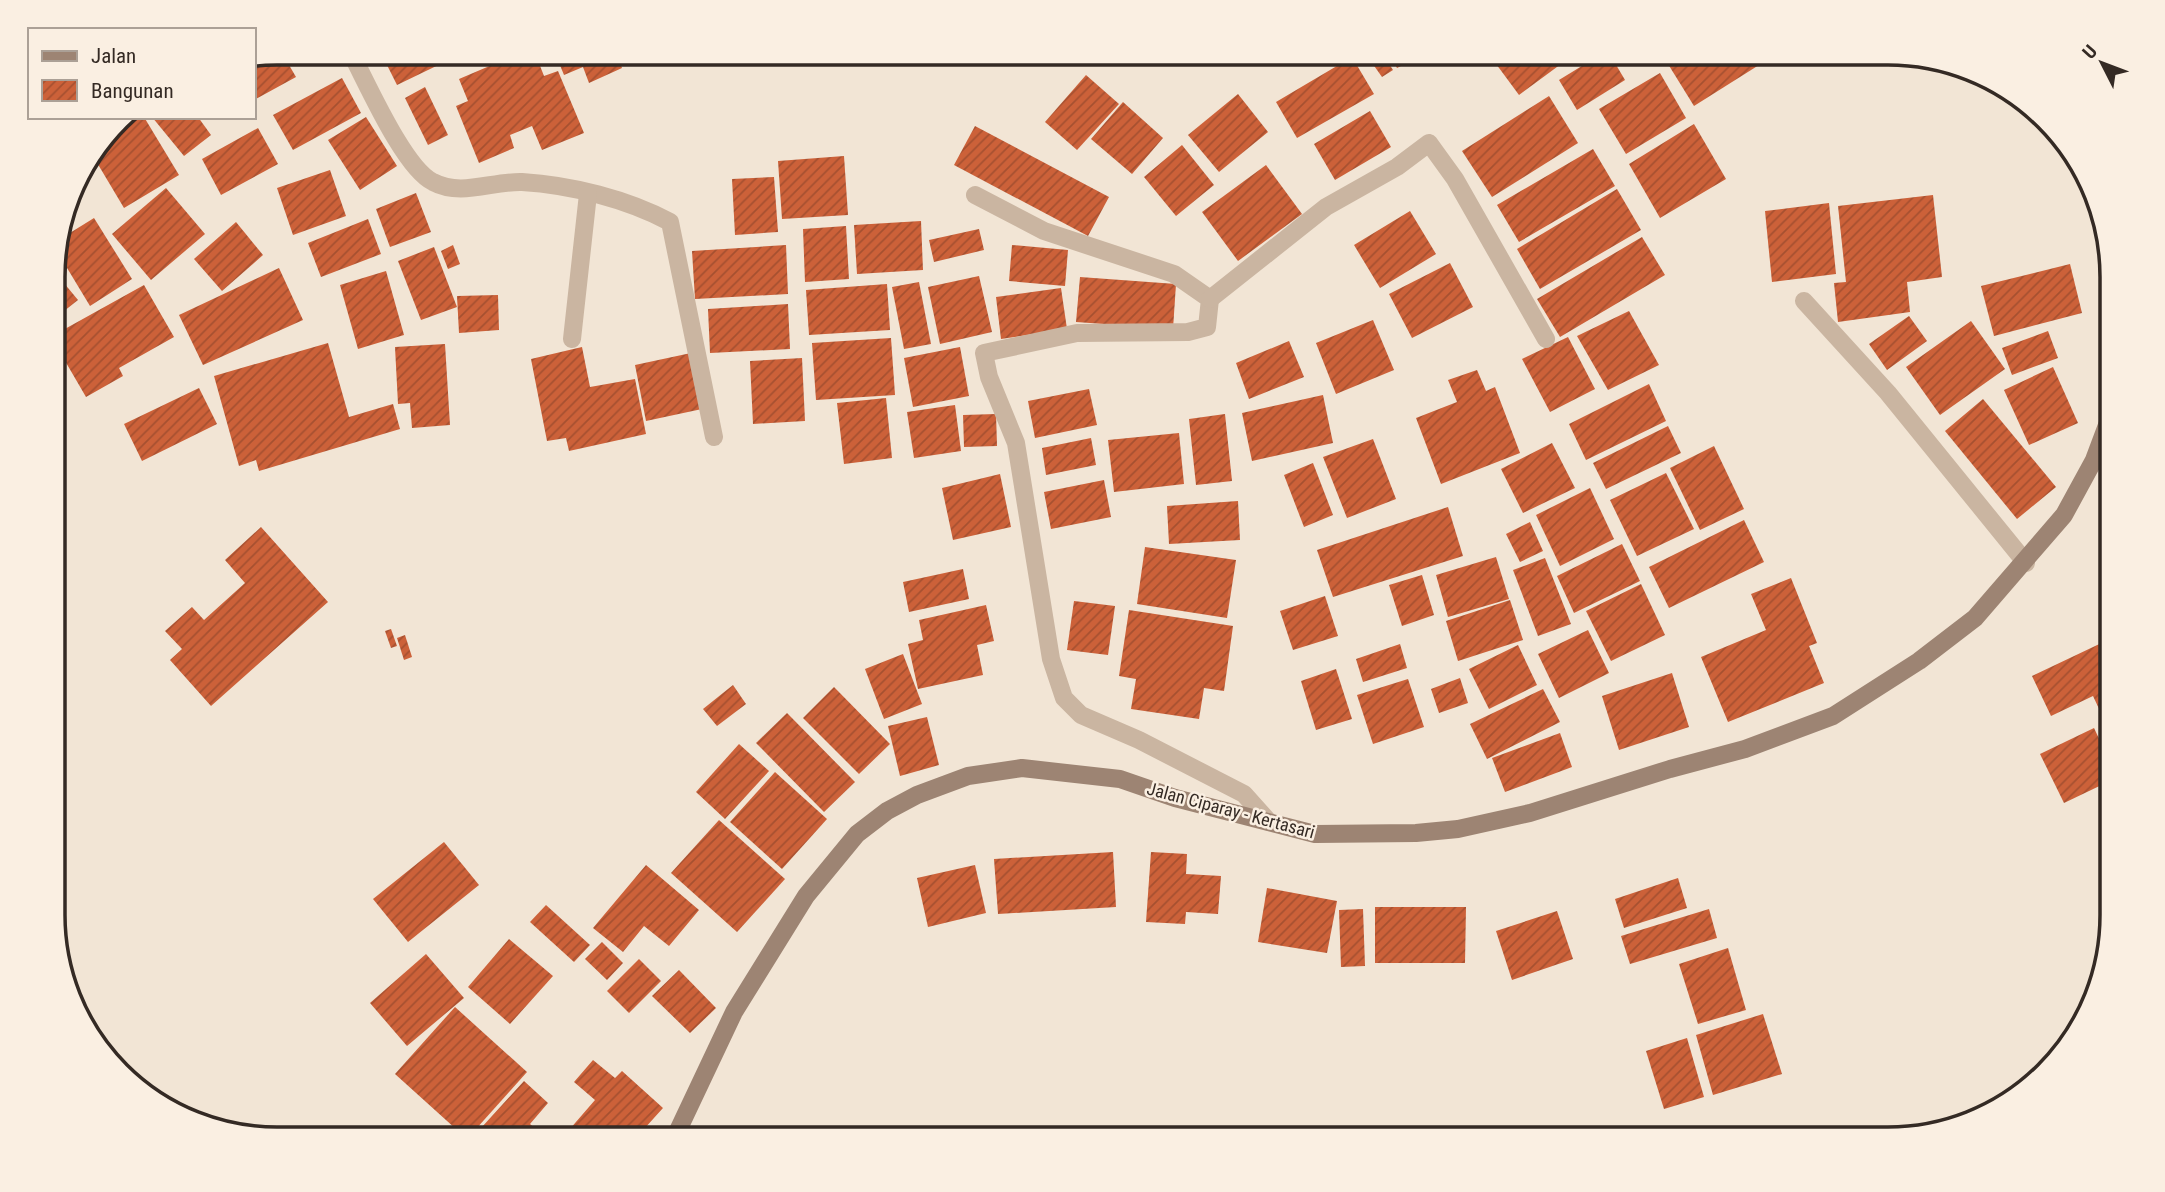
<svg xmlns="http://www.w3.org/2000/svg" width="2165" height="1192" font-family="'Roboto Condensed',sans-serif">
	<defs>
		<pattern id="building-hatch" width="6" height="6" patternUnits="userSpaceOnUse" patternTransform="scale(1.75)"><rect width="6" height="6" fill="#cc6139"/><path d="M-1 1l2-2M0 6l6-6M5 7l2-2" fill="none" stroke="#a65030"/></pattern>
	</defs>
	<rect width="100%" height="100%" fill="#f2e5d5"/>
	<g fill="url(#building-hatch)">
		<path d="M 282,53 L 296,77 L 254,100 L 254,57 Z"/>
		<path d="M 381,53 L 455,53 L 457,56 L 397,85 Z"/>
		<path d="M 520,53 L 535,53 L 544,76 L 558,71 L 584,133 L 542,150 L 532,126 L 510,135 L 514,148 L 479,163 L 456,106 L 468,101 L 459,79 Z"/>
		<path d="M 555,53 L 616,53 L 622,68 L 589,83 L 583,67 L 564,75 Z"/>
		<path d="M 1241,53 L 1269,53 L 1247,64 Z"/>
		<path d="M 1365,53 L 1382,53 L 1393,70 L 1382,77 Z"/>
		<path d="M 1389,53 L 1427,53 L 1397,68 Z"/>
		<path d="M 1488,53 L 1576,53 L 1519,95 Z"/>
		<path d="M 1603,53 L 1609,53 L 1625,80 L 1577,110 L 1559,80 Z"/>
		<path d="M 1686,53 L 1751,53 L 1759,65 L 1694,106 L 1668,64 Z"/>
		<path d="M 1352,57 L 1374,94 L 1297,138 L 1276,102 Z"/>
		<path d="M 1660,73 L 1686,118 L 1626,154 L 1599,109 Z"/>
		<path d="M 1086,75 L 1119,104 L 1077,150 L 1045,122 Z"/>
		<path d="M 342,78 L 361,113 L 293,150 L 273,115 Z"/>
		<path d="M 425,87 L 448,135 L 428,145 L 405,98 Z"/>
		<path d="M 1238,94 L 1268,132 L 1219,172 L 1188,135 Z"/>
		<path d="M 1549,96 L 1578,143 L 1492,197 L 1462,151 Z"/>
		<path d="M 1123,102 L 1163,138 L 1132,174 L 1091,139 Z"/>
		<path d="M 1370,111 L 1391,147 L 1335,180 L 1314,144 Z"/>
		<path d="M 122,117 L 144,117 L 179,175 L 124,208 L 93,156 Z"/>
		<path d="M 152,117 L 198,117 L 211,135 L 184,156 Z"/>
		<path d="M 366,117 L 397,166 L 360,190 L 328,140 Z"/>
		<path d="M 1694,124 L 1726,179 L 1660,218 L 1629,164 Z"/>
		<path d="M 975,126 L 1109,197 L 1088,236 L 954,165 Z"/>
		<path d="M 258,128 L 278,164 L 221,195 L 202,159 Z"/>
		<path d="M 1182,145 L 1214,185 L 1176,216 L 1144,177 Z"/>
		<path d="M 1593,149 L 1615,186 L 1519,242 L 1497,205 Z"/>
		<path d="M 844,156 L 848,215 L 782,219 L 778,161 Z"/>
		<path d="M 1266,165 L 1302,214 L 1238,261 L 1202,212 Z"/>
		<path d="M 330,170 L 346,216 L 293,235 L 277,188 Z"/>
		<path d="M 774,177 L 778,232 L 735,235 L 732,179 Z"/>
		<path d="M 166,188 L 205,234 L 151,280 L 112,234 Z"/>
		<path d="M 1617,189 L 1641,230 L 1540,289 L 1517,249 Z"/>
		<path d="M 416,193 L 431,232 L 390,247 L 376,209 Z"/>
		<path d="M 1933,195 L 1942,277 L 1907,282 L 1910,312 L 1838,322 L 1834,283 L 1846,282 L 1838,206 Z"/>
		<path d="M 1829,203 L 1836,274 L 1772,282 L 1765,211 Z"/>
		<path d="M 1410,211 L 1436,254 L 1380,288 L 1354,245 Z"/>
		<path d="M 94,218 L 132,279 L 90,306 L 55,248 L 57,241 Z"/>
		<path d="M 368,219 L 381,254 L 321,277 L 308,243 Z"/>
		<path d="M 921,221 L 923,270 L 857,274 L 854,225 Z"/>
		<path d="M 236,222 L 263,255 L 222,291 L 194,259 Z"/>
		<path d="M 846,226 L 849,279 L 805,282 L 803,229 Z"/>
		<path d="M 979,229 L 984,250 L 934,262 L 929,240 Z"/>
		<path d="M 1642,237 L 1665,275 L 1560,337 L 1537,299 Z"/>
		<path d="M 453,245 L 460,264 L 448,269 L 441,251 Z"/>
		<path d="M 786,245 L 788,294 L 695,299 L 692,251 Z"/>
		<path d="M 1012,245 L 1068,250 L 1065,286 L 1009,281 Z"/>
		<path d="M 434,247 L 457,307 L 421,320 L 398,261 Z"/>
		<path d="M 1450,263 L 1473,307 L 1412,338 L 1389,294 Z"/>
		<path d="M 2070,264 L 2082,313 L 1994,336 L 1981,286 Z"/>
		<path d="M 279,268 L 303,320 L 203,365 L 179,315 Z"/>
		<path d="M 54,271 L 78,300 L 54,319 Z"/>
		<path d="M 386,271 L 404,335 L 358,349 L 340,285 Z"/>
		<path d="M 979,276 L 992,332 L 940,344 L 928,287 Z"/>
		<path d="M 1080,277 L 1176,284 L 1173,329 L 1076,322 Z"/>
		<path d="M 919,282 L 931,344 L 904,349 L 892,287 Z"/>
		<path d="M 887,284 L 890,330 L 809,335 L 806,290 Z"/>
		<path d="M 144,285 L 174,337 L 119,368 L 123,376 L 86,397 L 54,342 L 54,335 Z"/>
		<path d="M 1061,288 L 1067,329 L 1001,339 L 996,297 Z"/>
		<path d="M 498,295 L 499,330 L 459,333 L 457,296 Z"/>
		<path d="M 788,304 L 790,349 L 710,353 L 708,309 Z"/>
		<path d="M 1629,311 L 1659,365 L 1608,390 L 1577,336 Z"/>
		<path d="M 1909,316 L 1927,341 L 1887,370 L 1869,344 Z"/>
		<path d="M 1373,320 L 1394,370 L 1336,394 L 1316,343 Z"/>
		<path d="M 1971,321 L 2005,369 L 1940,415 L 1906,367 Z"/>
		<path d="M 2048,331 L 2058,358 L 2012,375 L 2002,348 Z"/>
		<path d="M 1568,337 L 1595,389 L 1550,412 L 1522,359 Z"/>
		<path d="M 891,338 L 895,395 L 816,400 L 812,343 Z"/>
		<path d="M 1289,341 L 1304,377 L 1249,399 L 1236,363 Z"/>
		<path d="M 328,343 L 349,417 L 393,404 L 400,429 L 259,471 L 256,460 L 239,466 L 214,376 Z"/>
		<path d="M 445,344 L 450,425 L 412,428 L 410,403 L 398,404 L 395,347 Z"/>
		<path d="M 582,347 L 590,387 L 635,379 L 646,434 L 569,451 L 566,438 L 547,441 L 531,359 Z"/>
		<path d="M 960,347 L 969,396 L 913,407 L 904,358 Z"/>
		<path d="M 691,353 L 702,409 L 646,421 L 635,365 Z"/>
		<path d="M 802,358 L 805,421 L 753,424 L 750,361 Z"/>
		<path d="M 2053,367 L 2078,423 L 2029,445 L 2004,390 Z"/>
		<path d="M 1477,370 L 1486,391 L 1495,387 L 1520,453 L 1441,484 L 1416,418 L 1457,402 L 1448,380 Z"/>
		<path d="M 1649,384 L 1666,421 L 1586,460 L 1569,424 Z"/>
		<path d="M 199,388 L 217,424 L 142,461 L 124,424 Z"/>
		<path d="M 1089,389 L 1097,425 L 1035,438 L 1028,401 Z"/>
		<path d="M 1323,395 L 1333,443 L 1252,461 L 1242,413 Z"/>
		<path d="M 886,398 L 892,458 L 844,464 L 837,403 Z"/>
		<path d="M 1983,399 L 2056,487 L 2017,519 L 1945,431 Z"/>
		<path d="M 955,405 L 961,451 L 914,458 L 907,412 Z"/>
		<path d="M 996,414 L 997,446 L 964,447 L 963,415 Z"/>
		<path d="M 1225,414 L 1232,481 L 1196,485 L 1189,419 Z"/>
		<path d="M 1668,426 L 1681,453 L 1606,489 L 1593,463 Z"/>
		<path d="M 1179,433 L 1184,484 L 1114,492 L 1108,440 Z"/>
		<path d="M 1091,438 L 1096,465 L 1046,475 L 1042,448 Z"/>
		<path d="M 1373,439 L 1396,499 L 1347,518 L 1323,457 Z"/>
		<path d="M 1552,443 L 1575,488 L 1523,513 L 1501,469 Z"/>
		<path d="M 1714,446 L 1744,509 L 1700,530 L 1670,468 Z"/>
		<path d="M 1313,463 L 1333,515 L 1304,527 L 1284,475 Z"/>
		<path d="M 1666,473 L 1694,529 L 1637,556 L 1610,500 Z"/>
		<path d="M 1000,474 L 1011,527 L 953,540 L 942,488 Z"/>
		<path d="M 1104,480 L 1111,517 L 1051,529 L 1044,492 Z"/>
		<path d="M 1590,488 L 1614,539 L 1560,566 L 1536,515 Z"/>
		<path d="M 1238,501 L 1240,540 L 1169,544 L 1167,506 Z"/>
		<path d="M 1448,507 L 1463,556 L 1333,597 L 1317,550 Z"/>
		<path d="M 1744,520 L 1764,562 L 1669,608 L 1649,567 Z"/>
		<path d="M 1530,522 L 1543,551 L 1520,562 L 1506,534 Z"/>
		<path d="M 261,527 L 328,602 L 211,706 L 170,660 L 182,649 L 165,631 L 192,607 L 204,620 L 245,583 L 225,560 Z"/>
		<path d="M 1622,544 L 1640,581 L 1574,613 L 1557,576 Z"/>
		<path d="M 1145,547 L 1236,560 L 1227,618 L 1137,604 Z"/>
		<path d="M 1496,557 L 1509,599 L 1448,617 L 1436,575 Z"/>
		<path d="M 1545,558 L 1571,624 L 1538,636 L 1513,570 Z"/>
		<path d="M 963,569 L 969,599 L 909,612 L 903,582 Z"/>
		<path d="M 1422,575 L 1434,615 L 1402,626 L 1389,585 Z"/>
		<path d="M 1791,578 L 1817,643 L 1809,646 L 1824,683 L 1728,722 L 1701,657 L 1766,630 L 1751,594 Z"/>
		<path d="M 1641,584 L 1665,635 L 1611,661 L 1586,611 Z"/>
		<path d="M 1325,596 L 1338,636 L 1293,650 L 1280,611 Z"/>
		<path d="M 1510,600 L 1523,640 L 1458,661 L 1446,621 Z"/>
		<path d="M 1074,601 L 1115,606 L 1108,655 L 1067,650 Z"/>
		<path d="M 986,605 L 994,641 L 977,645 L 983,675 L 918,689 L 908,644 L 923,640 L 919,620 Z"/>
		<path d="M 1129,610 L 1233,626 L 1224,691 L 1204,688 L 1199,719 L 1131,709 L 1136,679 L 1119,676 Z"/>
		<path d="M 391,629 L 397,646 L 391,648 L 385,631 Z"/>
		<path d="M 1588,630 L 1609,673 L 1559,698 L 1538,654 Z"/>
		<path d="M 405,635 L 412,657 L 404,660 L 397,638 Z"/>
		<path d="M 2112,638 L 2112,729 L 2109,730 L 2093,696 L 2051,716 L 2032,676 Z"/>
		<path d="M 1400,644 L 1407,668 L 1363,682 L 1356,659 Z"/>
		<path d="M 1518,645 L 1537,685 L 1489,709 L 1469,669 Z"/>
		<path d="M 903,654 L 922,704 L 884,719 L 865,669 Z"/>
		<path d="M 1336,669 L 1352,719 L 1316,730 L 1301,681 Z"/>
		<path d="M 1672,673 L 1689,727 L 1619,750 L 1602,696 Z"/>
		<path d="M 1460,678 L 1468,703 L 1439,713 L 1431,689 Z"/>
		<path d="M 1408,679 L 1424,727 L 1373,744 L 1357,695 Z"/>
		<path d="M 733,685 L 746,704 L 717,726 L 703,709 Z"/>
		<path d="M 834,687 L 890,744 L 859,774 L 803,718 Z"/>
		<path d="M 1543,689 L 1560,722 L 1487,759 L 1470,724 Z"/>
		<path d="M 787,713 L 855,782 L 824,812 L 756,743 Z"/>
		<path d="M 927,717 L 939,765 L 900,776 L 888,726 Z"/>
		<path d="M 2094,728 L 2112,766 L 2112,780 L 2064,803 L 2040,754 Z"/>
		<path d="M 1560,733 L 1572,767 L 1505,792 L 1492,758 Z"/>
		<path d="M 739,744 L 769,771 L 725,819 L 696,792 Z"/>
		<path d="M 775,772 L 827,819 L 782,869 L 730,822 Z"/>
		<path d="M 719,820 L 785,879 L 737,932 L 671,873 Z"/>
		<path d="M 444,842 L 479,885 L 408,942 L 373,899 Z"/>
		<path d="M 1113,852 L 1116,907 L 998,914 L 994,859 Z"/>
		<path d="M 1151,852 L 1187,854 L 1186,874 L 1221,876 L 1218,914 L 1186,912 L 1185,924 L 1146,922 Z"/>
		<path d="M 646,865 L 699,910 L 669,946 L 644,926 L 623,952 L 593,928 Z"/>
		<path d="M 975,865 L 986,913 L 928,927 L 917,878 Z"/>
		<path d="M 1678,878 L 1687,908 L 1624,928 L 1615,899 Z"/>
		<path d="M 1267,888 L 1337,901 L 1327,953 L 1258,942 Z"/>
		<path d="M 546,905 L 590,945 L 574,962 L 530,922 Z"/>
		<path d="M 1375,907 L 1466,907 L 1465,963 L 1375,963 Z"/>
		<path d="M 1363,909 L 1365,966 L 1341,967 L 1339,910 Z"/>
		<path d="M 1709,909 L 1717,938 L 1630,964 L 1621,936 Z"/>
		<path d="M 1557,911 L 1573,959 L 1512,980 L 1496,931 Z"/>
		<path d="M 509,939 L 553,976 L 510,1024 L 468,987 Z"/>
		<path d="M 602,942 L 623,963 L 607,980 L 585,959 Z"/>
		<path d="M 1728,948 L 1746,1010 L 1698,1024 L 1679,964 Z"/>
		<path d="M 426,954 L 464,998 L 407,1046 L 370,1003 Z"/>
		<path d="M 639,959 L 661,981 L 629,1013 L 607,991 Z"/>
		<path d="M 679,970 L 716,1008 L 690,1033 L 652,996 Z"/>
		<path d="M 455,1007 L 527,1072 L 467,1139 L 395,1074 Z"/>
		<path d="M 1763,1014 L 1782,1074 L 1713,1095 L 1696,1035 Z"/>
		<path d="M 1687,1038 L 1704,1097 L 1664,1109 L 1646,1051 Z"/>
		<path d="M 593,1060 L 615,1078 L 622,1071 L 663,1108 L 635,1139 L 580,1139 L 569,1130 L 595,1100 L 574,1082 Z"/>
		<path d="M 524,1081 L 548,1103 L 530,1124 L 547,1139 L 471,1139 Z"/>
	</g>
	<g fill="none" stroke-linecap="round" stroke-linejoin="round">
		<g stroke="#cab5a1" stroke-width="18">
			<path d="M 351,53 C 367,83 404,168 433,182 C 461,197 492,181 522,182 C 571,185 627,199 670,222 L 714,437"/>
			<path d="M 975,195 L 1044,231 L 1174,274 L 1210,299 L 1207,327 L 1188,332 L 1077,333 L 984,353 L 989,377 L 1016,443 L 1051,659 L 1064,698 L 1081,715 L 1139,740 L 1244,794 L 1269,822"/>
			<path d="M 1210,299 L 1326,207 L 1397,167 L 1429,143 L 1455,179 L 1546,339"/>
			<path d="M 1804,301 L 1888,393 L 2026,563"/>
			<path d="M 572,339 L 588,194"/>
		</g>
		<path stroke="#9d8473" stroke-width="18" d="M 674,1139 L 734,1012 L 806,896 L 857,834 L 887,811 L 917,795 L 968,776 L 1022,768 L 1120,779 L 1175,798 L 1315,834 L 1416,833 L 1458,829 L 1530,813 L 1670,769 L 1745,749 L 1833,716 L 1919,661 L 1975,618 L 2064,515 L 2094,460 L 2112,412"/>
	</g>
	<g text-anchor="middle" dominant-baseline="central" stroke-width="5" stroke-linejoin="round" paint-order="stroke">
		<g font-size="18" fill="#342a24" stroke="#faefe2">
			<text transform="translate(1231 810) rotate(15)">Jalan Ciparay - Kertasari</text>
		</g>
	</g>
	<path d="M0 0H2165V1192H0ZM277 65H1888A212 212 0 0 1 2100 277V915A212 212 0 0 1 1888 1127H277A212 212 0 0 1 65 915V277A212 212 0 0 1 277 65Z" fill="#faefe2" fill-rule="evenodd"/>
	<path fill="none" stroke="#342a24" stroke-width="3.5" d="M277 65H1888A212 212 0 0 1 2100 277V915A212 212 0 0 1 1888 1127H277A212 212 0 0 1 65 915V277A212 212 0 0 1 277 65Z"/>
	<rect x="28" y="28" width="228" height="91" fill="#faefe2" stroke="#aba096" stroke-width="2"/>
	<rect x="42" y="51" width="35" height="10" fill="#9d8473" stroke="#aba096" stroke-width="2"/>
	<text x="91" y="63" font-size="21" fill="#342a24">Jalan</text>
	<rect x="42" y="80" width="35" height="21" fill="url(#building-hatch)" stroke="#aba096" stroke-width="2"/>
	<text x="91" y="98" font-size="21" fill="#342a24">Bangunan</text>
	<g transform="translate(2102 63) rotate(312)" stroke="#faefe2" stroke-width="5" paint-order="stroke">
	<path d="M0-5L12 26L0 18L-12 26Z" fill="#342a24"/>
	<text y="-10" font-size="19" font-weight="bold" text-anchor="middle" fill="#342a24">U</text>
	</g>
</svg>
